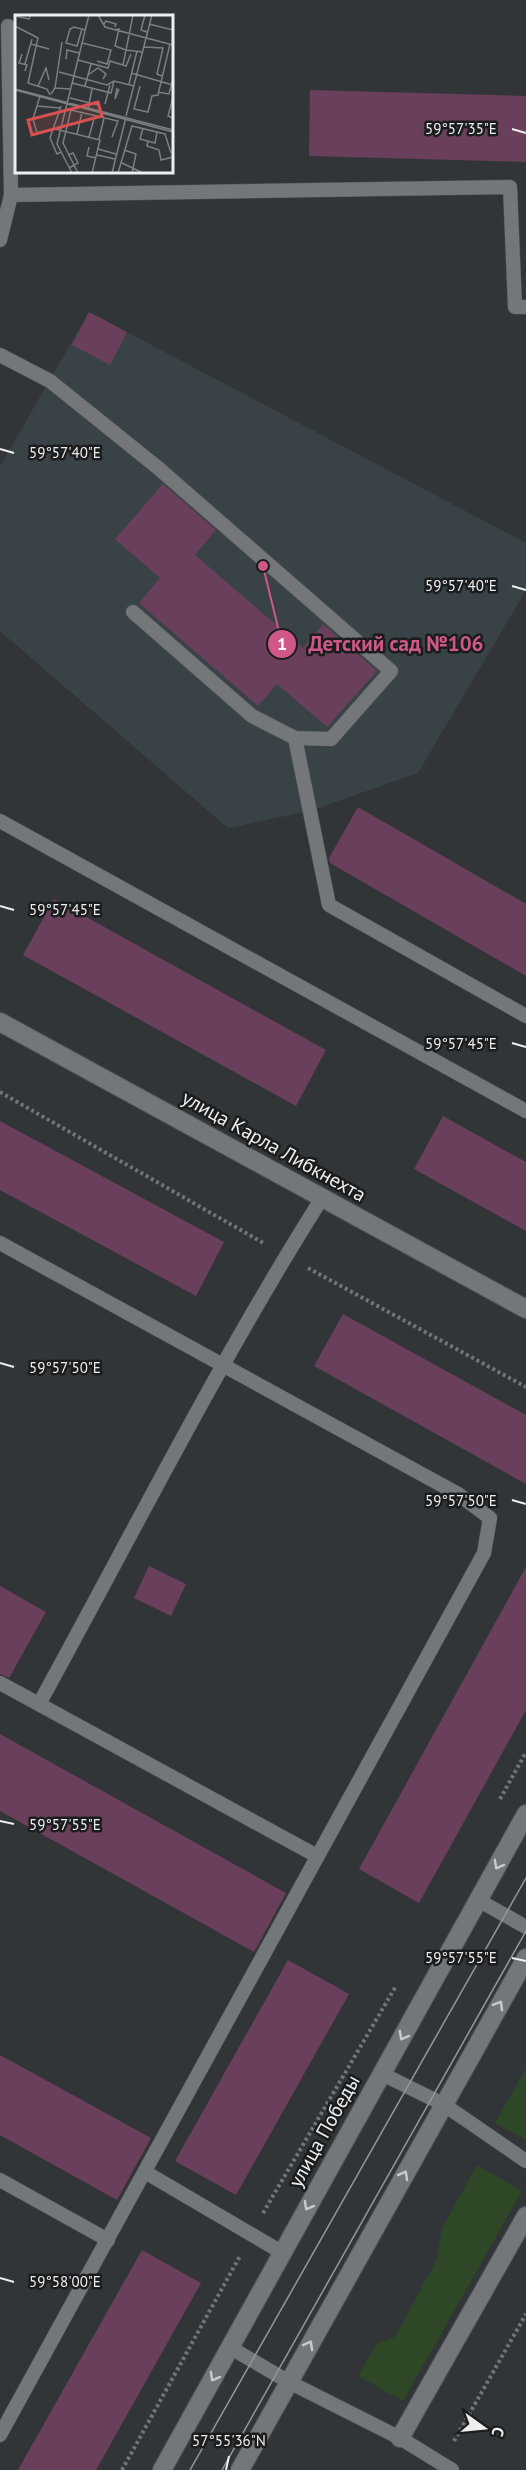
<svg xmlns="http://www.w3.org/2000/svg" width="526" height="2470" font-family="'PT Sans',sans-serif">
	<rect width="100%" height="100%" fill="#313537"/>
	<path fill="#394247" d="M 89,312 L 526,543 L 526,590 L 418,773 L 310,811 L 228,828 L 0,631 L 0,466 Z"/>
	<g fill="#2d4727">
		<path d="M 526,2068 L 526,2140 L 495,2123 Z"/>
		<path d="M 477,2165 L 522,2191 L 403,2401 L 358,2376 L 377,2343 L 395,2337 L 437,2259 L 442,2228 Z"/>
	</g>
	<g fill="#6a3f5c">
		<path d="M 310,90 L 526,96 L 526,162 L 309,156 Z"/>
		<path d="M 89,312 L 127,332 L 110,365 L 72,345 Z"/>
		<path d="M 163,484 L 216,530 L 195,555 L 303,648 L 323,624 L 377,671 L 327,727 L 277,684 L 258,706 L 139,603 L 160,578 L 115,539 Z"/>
		<path d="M 358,807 L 526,904 L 526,976 L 330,863 L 329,858 Z"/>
		<path d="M 54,899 L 326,1050 L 296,1106 L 23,955 Z"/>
		<path d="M 443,1116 L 526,1162 L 526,1231 L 414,1169 Z"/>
		<path d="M 0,1121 L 224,1242 L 196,1296 L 0,1190 Z"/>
		<path d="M 343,1314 L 526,1415 L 526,1484 L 314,1366 Z"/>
		<path d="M 149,1566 L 186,1584 L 171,1616 L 134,1598 Z"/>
		<path d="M 526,1567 L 526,1710 L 419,1903 L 359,1869 Z"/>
		<path d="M 0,1586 L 46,1612 L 9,1678 L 0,1674 Z"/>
		<path d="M 0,1734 L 286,1893 L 254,1952 L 0,1811 Z"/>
		<path d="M 288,1960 L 349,1994 L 236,2195 L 175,2161 Z"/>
		<path d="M 0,2055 L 151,2138 L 117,2200 L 0,2135 Z"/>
		<path d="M 142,2250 L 201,2283 L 96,2470 L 18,2470 Z"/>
	</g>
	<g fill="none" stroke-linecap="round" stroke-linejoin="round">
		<g stroke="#505355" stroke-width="15">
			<g id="lane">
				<path d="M 11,195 L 510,187 L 515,307 L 526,307"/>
				<path d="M 0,240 L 11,195 L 8,26"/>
				<path d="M 0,355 L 50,381 L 157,467 L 391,671 L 331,739 L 295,738 L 252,716 L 133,612"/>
				<path d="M 295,738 L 329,905 L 526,1016"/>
				<path d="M 0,821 L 526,1111"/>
				<path d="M 0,1243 L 458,1494 L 490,1518 L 484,1553 L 0,2435"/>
				<path d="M 0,1683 L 317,1856"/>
				<path d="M 39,1704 C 132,1535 219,1361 322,1198"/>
				<path d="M 478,1900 L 526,1927"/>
				<path d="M 382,2074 L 443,2104 L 526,2161"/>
				<path d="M 145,2172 L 283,2253"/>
				<path d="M 0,2180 L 108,2240"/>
				<path d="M 231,2348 L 289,2382 L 400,2438 L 452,2470"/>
			</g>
		</g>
		<g stroke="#505355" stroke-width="20">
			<g id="street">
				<path d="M 0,1022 L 526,1309"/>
				<path d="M 400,2438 L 526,2216"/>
			</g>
		</g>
		<g stroke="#505355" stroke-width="20">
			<g id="secondary">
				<path d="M 162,2470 L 526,1814"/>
				<path d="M 240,2470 L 526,1958"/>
			</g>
		</g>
		<g stroke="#717577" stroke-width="4" stroke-dasharray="3 3" stroke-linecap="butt">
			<path d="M 0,1092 L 265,1244"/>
			<path d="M 308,1268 L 526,1387"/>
			<path d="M 500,1799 L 526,1752"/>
			<path d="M 263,2213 L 396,1986"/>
			<path d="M 454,2441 L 526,2314"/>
			<path d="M 122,2470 L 240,2256"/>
		</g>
		<use href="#lane" stroke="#73777a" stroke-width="14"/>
		<use href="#street" stroke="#73777a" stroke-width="18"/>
		<use href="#secondary" stroke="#73777a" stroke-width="18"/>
		<g stroke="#95989a" stroke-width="1.5">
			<path d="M 190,2470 L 526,1878"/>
			<path d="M 222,2470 L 526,1931"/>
		</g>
	</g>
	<defs><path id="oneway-chevron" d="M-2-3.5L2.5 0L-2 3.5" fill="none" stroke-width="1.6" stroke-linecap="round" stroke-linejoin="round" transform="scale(1.5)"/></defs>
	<g stroke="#c8cacd">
		<use href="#oneway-chevron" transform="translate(498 1865) rotate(119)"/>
		<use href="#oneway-chevron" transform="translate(499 2005) rotate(-60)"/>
		<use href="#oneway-chevron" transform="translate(403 2036) rotate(119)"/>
		<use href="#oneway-chevron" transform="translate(404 2175) rotate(-61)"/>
		<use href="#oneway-chevron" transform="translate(308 2206) rotate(119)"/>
		<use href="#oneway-chevron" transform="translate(309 2345) rotate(-61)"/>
		<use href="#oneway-chevron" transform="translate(214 2377) rotate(119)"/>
	</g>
	<path fill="none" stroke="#eceef0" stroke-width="2" d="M 512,129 L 526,133M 0,449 L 14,453M 512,586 L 526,590M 0,906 L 14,910M 512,1043 L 526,1047M 0,1363 L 14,1367M 512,1500 L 526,1504M 0,1821 L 14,1824M 512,1958 L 526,1961M 0,2278 L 14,2282M 226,2470 L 229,2456"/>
	<g text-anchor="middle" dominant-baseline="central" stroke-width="5" stroke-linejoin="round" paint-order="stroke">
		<g font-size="20" fill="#eceef0" stroke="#1b1c1d">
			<text transform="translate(274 1146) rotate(29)">улица Карла Либкнехта</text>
			<text transform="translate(324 2131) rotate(-61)">улица Победы</text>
		</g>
	</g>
	<g transform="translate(15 15)">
		<rect width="158" height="158" fill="#313537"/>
		<path fill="none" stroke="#7c7f81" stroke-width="1.5" d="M 83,0 L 90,12 L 158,30M 118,0 L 111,35 L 128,37M 130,0 L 126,15 L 132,17M 0,1 L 14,4 L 16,0M 134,9 L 158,15M 88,10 L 91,6 L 101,9 L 100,12M 0,11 L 23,23 L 13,68 L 32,74 L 35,80M 67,14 L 62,31 L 51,28 L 55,14 L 59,12 L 71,15M 99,15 L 104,14 L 100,31 L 111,35 L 108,50M 67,28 L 96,35 L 92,49 L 82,46M 16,29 L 34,34M 129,32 L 148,33 L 142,59 L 147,61M 7,39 L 4,48 L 12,50 L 10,56M 51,44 L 52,35 L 64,38M 63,45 L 93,53 L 95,46 L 111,51 L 116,39M 10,49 L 17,24M 44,57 L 92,70 L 99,66 L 119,71M 116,58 L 158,70M 73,60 L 83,53 L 91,59 L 88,64M 57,68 L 96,78 L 99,66M 114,69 L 122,36M 23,71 L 31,53 L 34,65M 70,71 L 76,49M 125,71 L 119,94 L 133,97 L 137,81 L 143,80 L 155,29M 40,73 L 47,27M 102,73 L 100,84 L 104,74M 0,74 L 158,115M 0,75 L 158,117M 143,77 L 154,79 L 158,64M 36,79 L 40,73 L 55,74M 158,82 L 153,101 L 158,103M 55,83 L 83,90M 90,89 L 95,70M 22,91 L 45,93M 73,94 L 77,74M 111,101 L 137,0M 128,113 L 125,124 L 140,128 L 142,117M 40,114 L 85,125 L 77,158M 22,118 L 18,104 L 25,81M 62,119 L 67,97M 74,122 L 80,100M 84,124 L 89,103M 133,126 L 132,131 L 144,135 L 146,145 L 158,142M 74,132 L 72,141 L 81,143M 83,134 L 101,139M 109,135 L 121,139 L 117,158M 46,137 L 42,139 L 35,123 L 46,91M 53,140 L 58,138 L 63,148 L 54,153M 82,140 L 100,144M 107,148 L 128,158M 57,158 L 42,129 L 74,0M 63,158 L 48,128 L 56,95 L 103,106 L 97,122M 97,158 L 111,102M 103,158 L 117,111 L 150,119 L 156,138"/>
		<path fill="#da5050" fill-opacity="0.15" stroke="#da5050" stroke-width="3" d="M 83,87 L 87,101 L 17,120 L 13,105 Z"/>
		<rect width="158" height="158" fill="none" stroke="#eceef0" stroke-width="3"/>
	</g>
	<g font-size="15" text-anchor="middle" fill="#eceef0" stroke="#1b1c1d" stroke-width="5" stroke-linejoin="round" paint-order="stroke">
		<text x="461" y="134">59°57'35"E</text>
		<text x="65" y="458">59°57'40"E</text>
		<text x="461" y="591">59°57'40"E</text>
		<text x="65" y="915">59°57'45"E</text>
		<text x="461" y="1049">59°57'45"E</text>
		<text x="65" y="1373">59°57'50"E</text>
		<text x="461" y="1506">59°57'50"E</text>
		<text x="65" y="1830">59°57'55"E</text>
		<text x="461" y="1963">59°57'55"E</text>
		<text x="65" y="2287">59°58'00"E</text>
		<text x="229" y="2446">57°55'36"N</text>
	</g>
	<path fill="none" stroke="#cf5888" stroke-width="2" d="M263 566L282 644"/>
	<g fill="#cf5888" stroke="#1b1c1d" stroke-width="2">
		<circle cx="263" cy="566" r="6"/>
		<circle cx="282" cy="644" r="15"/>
	</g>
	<g font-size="18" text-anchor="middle" font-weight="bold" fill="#fff">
		<text x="282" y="650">1</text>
	</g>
	<g font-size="21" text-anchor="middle" font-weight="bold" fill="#cf5888" stroke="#1b1c1d" stroke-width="5" stroke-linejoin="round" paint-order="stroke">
		<text x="396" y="651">Детский сад №106</text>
	</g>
	<g transform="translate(484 2428) rotate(105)" stroke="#1b1c1d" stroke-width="4.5" paint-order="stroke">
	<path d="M0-4.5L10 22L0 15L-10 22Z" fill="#eceef0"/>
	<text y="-9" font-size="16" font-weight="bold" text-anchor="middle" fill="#eceef0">С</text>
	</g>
</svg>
